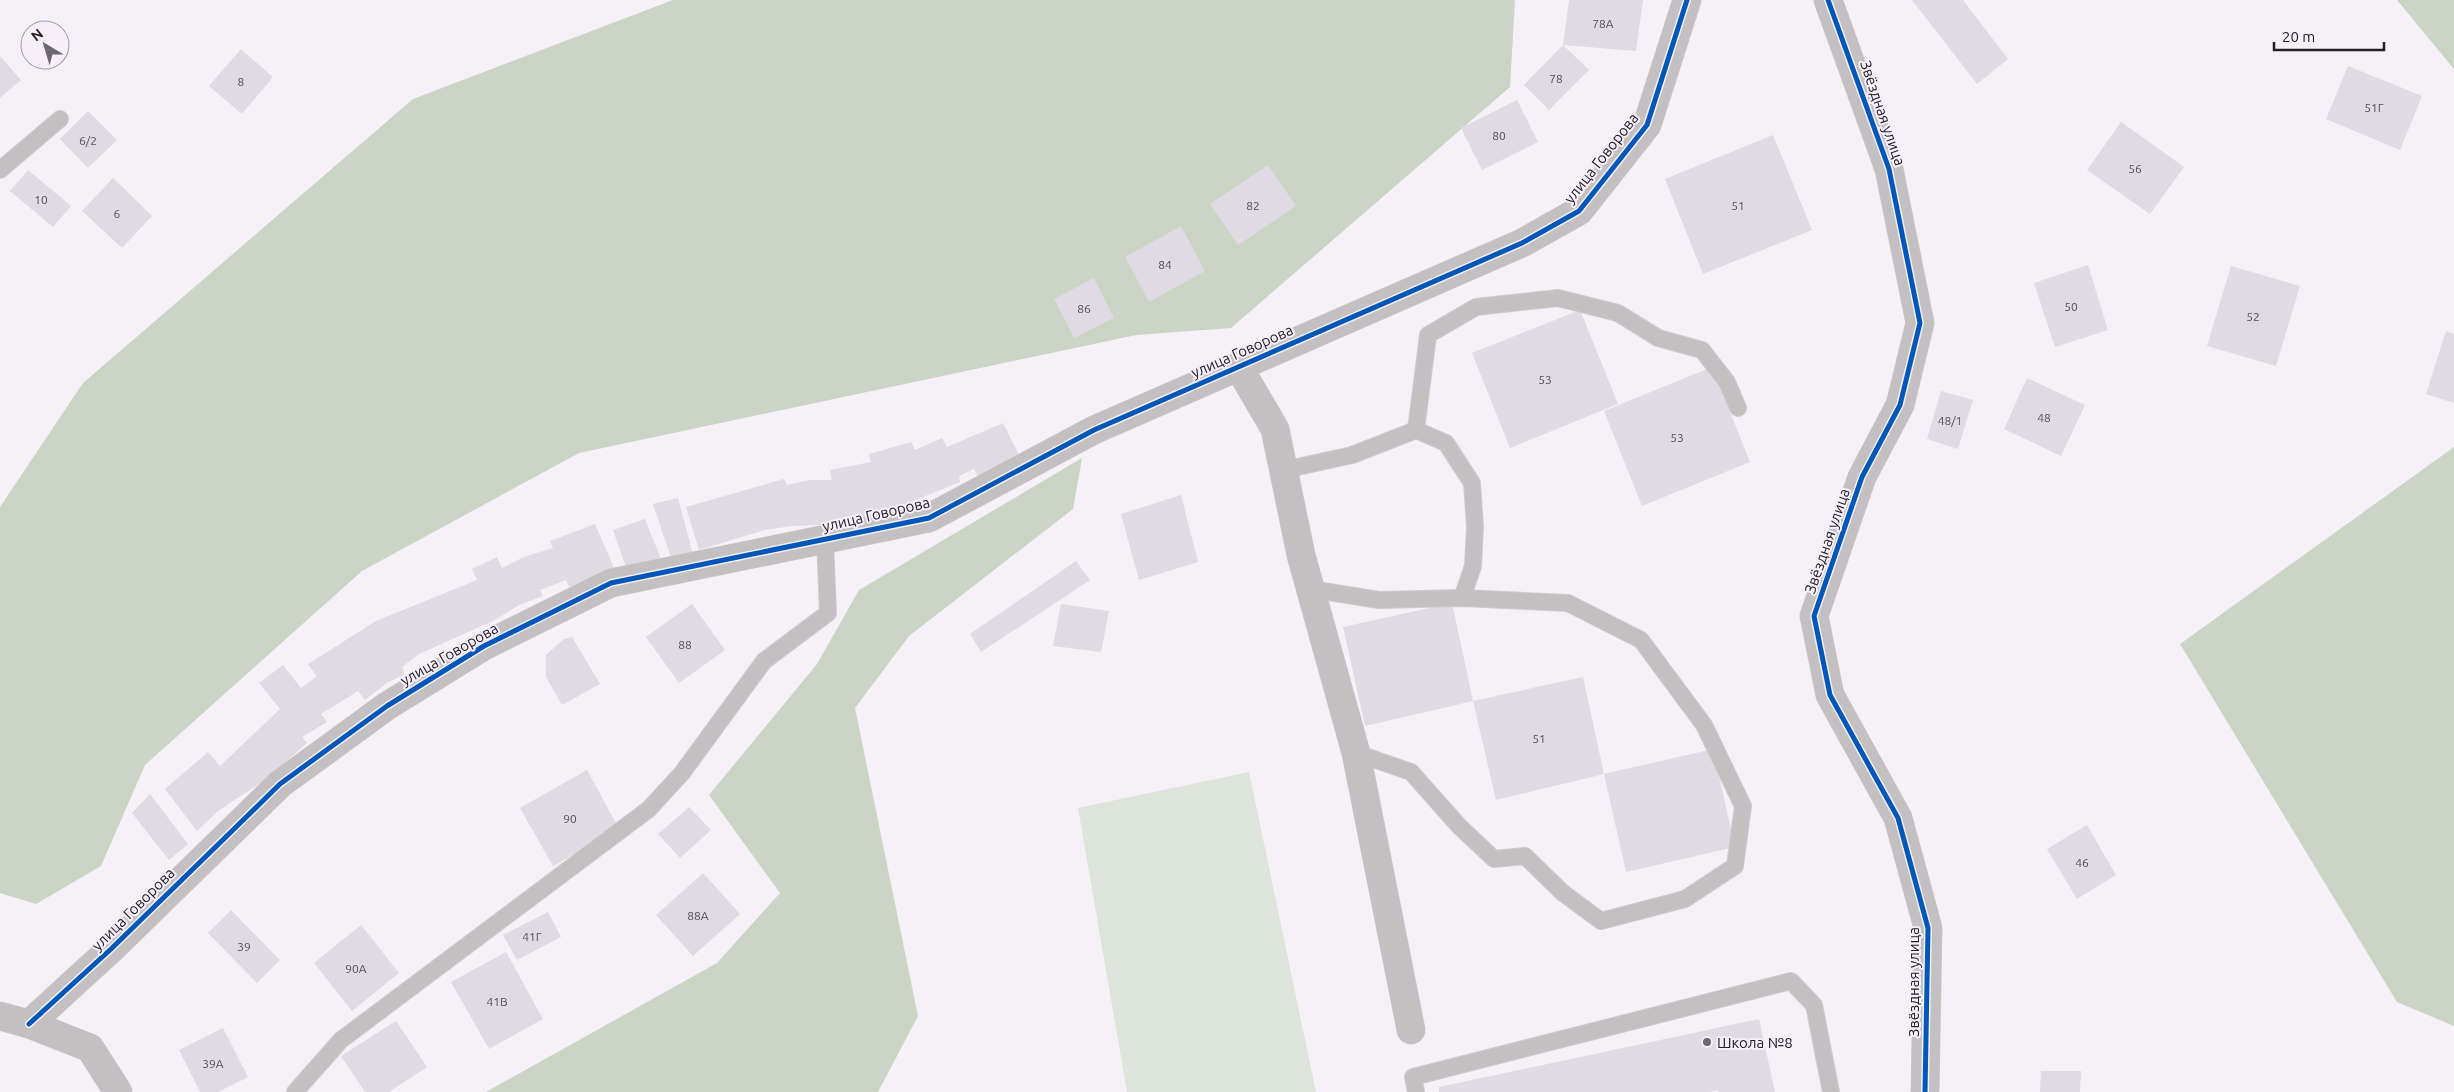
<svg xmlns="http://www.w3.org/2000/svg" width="2454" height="1092" font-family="Ubuntu,sans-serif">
	<rect width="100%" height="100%" fill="#f5f1f7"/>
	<path fill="#dde4da" d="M 1249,772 L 1316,1092 L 1127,1092 L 1078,808 Z"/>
	<g fill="#cad5c6">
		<path d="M 673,0 L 1515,0 L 1510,87 L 1231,328 L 1136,335 L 579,453 L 362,571 L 145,765 L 101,866 L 36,904 L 0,893 L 0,507 L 83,383 L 413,99 Z"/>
		<path d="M 2397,0 L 2454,0 L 2454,69 Z"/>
		<path d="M 2454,447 L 2454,1026 L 2397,1002 L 2180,644 Z"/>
		<path d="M 1082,458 L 1073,509 L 909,636 L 855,708 L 918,1016 L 878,1092 L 486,1092 L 717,963 L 780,893 L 709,795 L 817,664 L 859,590 Z"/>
	</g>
	<g fill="#e0dae3">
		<path d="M 1569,0 L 1643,0 L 1636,51 L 1563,45 L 1589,70 L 1549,110 L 1524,85 L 1563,45 Z"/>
		<path d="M 1912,0 L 1963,0 L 2008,59 L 1977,84 Z"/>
		<path d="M 241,49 L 273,77 L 242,114 L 209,86 Z"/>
		<path d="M 0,56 L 21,80 L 0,98 Z"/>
		<path d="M 2348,66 L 2422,96 L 2400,150 L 2326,119 Z"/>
		<path d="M 1517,100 L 1538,142 L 1482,170 L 1461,128 Z"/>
		<path d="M 88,111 L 117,140 L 88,168 L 60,139 Z"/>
		<path d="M 2121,122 L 2184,167 L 2150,214 L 2087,170 Z"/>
		<path d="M 1773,135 L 1812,230 L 1703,274 L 1665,179 Z"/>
		<path d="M 1268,165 L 1296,206 L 1238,245 L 1210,204 Z"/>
		<path d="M 28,170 L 71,206 L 53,227 L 10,191 Z"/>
		<path d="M 113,178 L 152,216 L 122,248 L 82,211 Z"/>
		<path d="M 1181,226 L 1205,271 L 1149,302 L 1125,257 Z"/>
		<path d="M 2088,265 L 2108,330 L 2055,347 L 2034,283 Z"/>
		<path d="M 2231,266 L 2300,286 L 2276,366 L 2207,346 Z"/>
		<path d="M 1094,278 L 1114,318 L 1074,338 L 1054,299 Z"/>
		<path d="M 1580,310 L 1618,404 L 1510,448 L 1472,353 Z"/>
		<path d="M 2446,331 L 2454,334 L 2454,403 L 2426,394 Z"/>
		<path d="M 1712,367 L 1750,462 L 1642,506 L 1604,411 Z"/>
		<path d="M 2027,378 L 2085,405 L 2061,456 L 2004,429 Z"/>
		<path d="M 1941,391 L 1973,400 L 1958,449 L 1927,439 Z"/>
		<path d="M 1003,423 L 1021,459 L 978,477 L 974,469 L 959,476 L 960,482 L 886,512 L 840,524 L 839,518 L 819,525 L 792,526 L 765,530 L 699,550 L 686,507 L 784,479 L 787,485 L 809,480 L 832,480 L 830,470 L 871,462 L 869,454 L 911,442 L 915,450 L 942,438 L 947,447 Z"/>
		<path d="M 1181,495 L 1198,562 L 1139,580 L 1121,514 Z"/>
		<path d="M 678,498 L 693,554 L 672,561 L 653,504 Z"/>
		<path d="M 645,519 L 661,559 L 627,570 L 613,530 Z"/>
		<path d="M 595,524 L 614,568 L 569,587 L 566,580 L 540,590 L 543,596 L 519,605 L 495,620 L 419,654 L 402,667 L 405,674 L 387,683 L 365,700 L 358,691 L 321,714 L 327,722 L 302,737 L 307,743 L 268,778 L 218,811 L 197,831 L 165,789 L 208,752 L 220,766 L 280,709 L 259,683 L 283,665 L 301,688 L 317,676 L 308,664 L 376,621 L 477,580 L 472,569 L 497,557 L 502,568 L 524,557 L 553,548 L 550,541 Z"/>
		<path d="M 1076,561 L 1090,580 L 981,652 L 970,634 Z"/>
		<path d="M 1452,603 L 1473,701 L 1583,677 L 1604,774 L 1496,800 L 1473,701 L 1365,726 L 1343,627 Z"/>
		<path d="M 692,604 L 725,650 L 679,683 L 646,637 Z"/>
		<path d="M 1061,604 L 1109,611 L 1101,652 L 1053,646 Z"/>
		<path d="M 572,637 L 600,684 L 562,705 L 546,677 L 546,655 L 564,639 Z"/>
		<path d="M 1713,749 L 1735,847 L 1626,872 L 1604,774 Z"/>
		<path d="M 587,770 L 619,829 L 553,866 L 520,808 Z"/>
		<path d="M 150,794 L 188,844 L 169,860 L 132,813 Z"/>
		<path d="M 689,807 L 711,830 L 680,858 L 658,834 Z"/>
		<path d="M 2087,825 L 2116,875 L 2077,899 L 2047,849 Z"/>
		<path d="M 703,873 L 740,914 L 693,956 L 656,915 Z"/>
		<path d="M 231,910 L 280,960 L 257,983 L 208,933 Z"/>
		<path d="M 548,912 L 561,937 L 517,960 L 503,935 Z"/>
		<path d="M 361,925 L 399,973 L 352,1011 L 314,963 Z"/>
		<path d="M 506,952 L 543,1019 L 489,1049 L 451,982 Z"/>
		<path d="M 1759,1019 L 1775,1092 L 1718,1092 L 1718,1090 L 1709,1092 L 1439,1092 L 1439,1087 Z"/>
		<path d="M 396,1021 L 427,1067 L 389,1092 L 365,1092 L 341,1056 Z"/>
		<path d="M 223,1028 L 248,1077 L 218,1092 L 200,1092 L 179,1050 Z"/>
		<path d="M 2041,1071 L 2081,1071 L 2080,1092 L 2040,1092 Z"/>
	</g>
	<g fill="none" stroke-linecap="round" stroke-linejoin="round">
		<g stroke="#cfccd0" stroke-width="18">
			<g id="service">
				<path d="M 0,170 L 60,119"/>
				<path d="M 1416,430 L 1428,335 L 1476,307 L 1558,298 L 1618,313 L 1658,338 L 1702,350 L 1727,382 L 1738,408"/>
				<path d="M 1284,470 L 1352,455 L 1416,430 L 1446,443 L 1472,483 L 1475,527 L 1473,566 L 1462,598"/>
				<path d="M 1310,589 L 1379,600 L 1462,598 L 1568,603 L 1641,640 L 1704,725 L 1743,806 L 1735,866 L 1685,899 L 1601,921 L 1563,893 L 1525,856 L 1494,859 L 1459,826 L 1411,772 L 1356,753"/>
				<path d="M 295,1092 L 341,1040 L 649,809 L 682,773 L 764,661 L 828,613 L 825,539"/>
				<path d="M 1416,1092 L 1413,1077 L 1791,981 L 1814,1005 L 1831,1092"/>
			</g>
		</g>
		<g stroke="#cfccd0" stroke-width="29">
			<g id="minor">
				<path d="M 1828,0 L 1889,169 L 1920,323 L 1900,405 L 1862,477 L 1814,616 L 1830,695 L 1898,818 L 1928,928 L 1925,1092"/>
				<path d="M 1238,366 L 1275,429 L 1301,555 L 1356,753 L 1411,1030"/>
				<path d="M 0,1016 L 29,1024 L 90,1048 L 118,1092"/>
				<path d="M 29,1024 L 111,949 L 280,784 L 387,706 L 484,646 L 611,583 L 929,518 L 1094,430 L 1522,243 L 1579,211 L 1647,125 L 1687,0"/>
			</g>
		</g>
		<use href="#service" stroke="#c2c0c1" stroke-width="16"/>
		<use href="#minor" stroke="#c2c0c1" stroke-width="28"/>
		<g stroke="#f6eff9" stroke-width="8">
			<g id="cycleway">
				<path d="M 1828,0 L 1889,169 L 1920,323 L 1900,405 L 1862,477 L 1814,616 L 1830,695 L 1898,818 L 1928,928 L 1925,1092"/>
				<path d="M 29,1024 L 111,949 L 280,784 L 387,706 L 484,646 L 611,583 L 929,518 L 1094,430 L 1522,243 L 1579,211 L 1647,125 L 1687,0"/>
			</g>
		</g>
		<use href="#cycleway" stroke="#0057b8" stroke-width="5"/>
	</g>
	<circle fill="#6c696d" stroke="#f6eff9" stroke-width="2" cx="1707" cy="1042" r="5"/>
	<g text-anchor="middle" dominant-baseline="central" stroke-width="4" stroke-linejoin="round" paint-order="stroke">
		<g font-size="12" fill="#525054">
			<text x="1603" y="23">78А</text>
			<text x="1556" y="78">78</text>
			<text x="241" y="81">8</text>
			<text x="2374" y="107">51Г</text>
			<text x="1499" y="135">80</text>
			<text x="88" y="140">6/2</text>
			<text x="2135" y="168">56</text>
			<text x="41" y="199">10</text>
			<text x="1253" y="205">82</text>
			<text x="1738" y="205">51</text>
			<text x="117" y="213">6</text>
			<text x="1165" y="264">84</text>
			<text x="2071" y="306">50</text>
			<text x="1084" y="308">86</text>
			<text x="2253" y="316">52</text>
			<text x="1545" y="379">53</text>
			<text x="2044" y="417">48</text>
			<text x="1950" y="420">48/1</text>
			<text x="1677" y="437">53</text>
			<text x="685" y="644">88</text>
			<text x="1539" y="738">51</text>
			<text x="570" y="818">90</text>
			<text x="2082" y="862">46</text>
			<text x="698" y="915">88А</text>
			<text x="532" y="936">41Г</text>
			<text x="244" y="946">39</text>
			<text x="356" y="968">90А</text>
			<text x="497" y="1001">41В</text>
			<text x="213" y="1063">39А</text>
		</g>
		<g font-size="15" fill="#222023" stroke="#f6eff9">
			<text transform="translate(1883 113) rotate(71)">Звёздная улица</text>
			<text transform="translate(1601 158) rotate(-52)">улица Говорова</text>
			<text transform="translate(1242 351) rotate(-24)">улица Говорова</text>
			<text transform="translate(876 514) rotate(-13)">улица Говорова</text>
			<text transform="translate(1827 541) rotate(-71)">Звёздная улица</text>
			<text transform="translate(449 654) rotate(-30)">улица Говорова</text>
			<text transform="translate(133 909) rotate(-45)">улица Говорова</text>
			<text transform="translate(1913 982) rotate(-90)">Звёздная улица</text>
		</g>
		<g font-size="15" fill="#222023" stroke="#f6eff9" text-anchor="start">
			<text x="1717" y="1042">Школа №8</text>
		</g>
	</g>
	<g transform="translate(45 45) rotate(322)"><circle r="24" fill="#f6eff9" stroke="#a19ca3"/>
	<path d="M0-4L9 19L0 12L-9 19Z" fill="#6c696d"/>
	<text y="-8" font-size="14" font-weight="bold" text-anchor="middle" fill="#222023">N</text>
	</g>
	<path d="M2274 42v8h110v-8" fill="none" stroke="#222023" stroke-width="2.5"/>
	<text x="2282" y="42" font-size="15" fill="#222023" stroke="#f6eff9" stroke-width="4" paint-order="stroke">20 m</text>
</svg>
